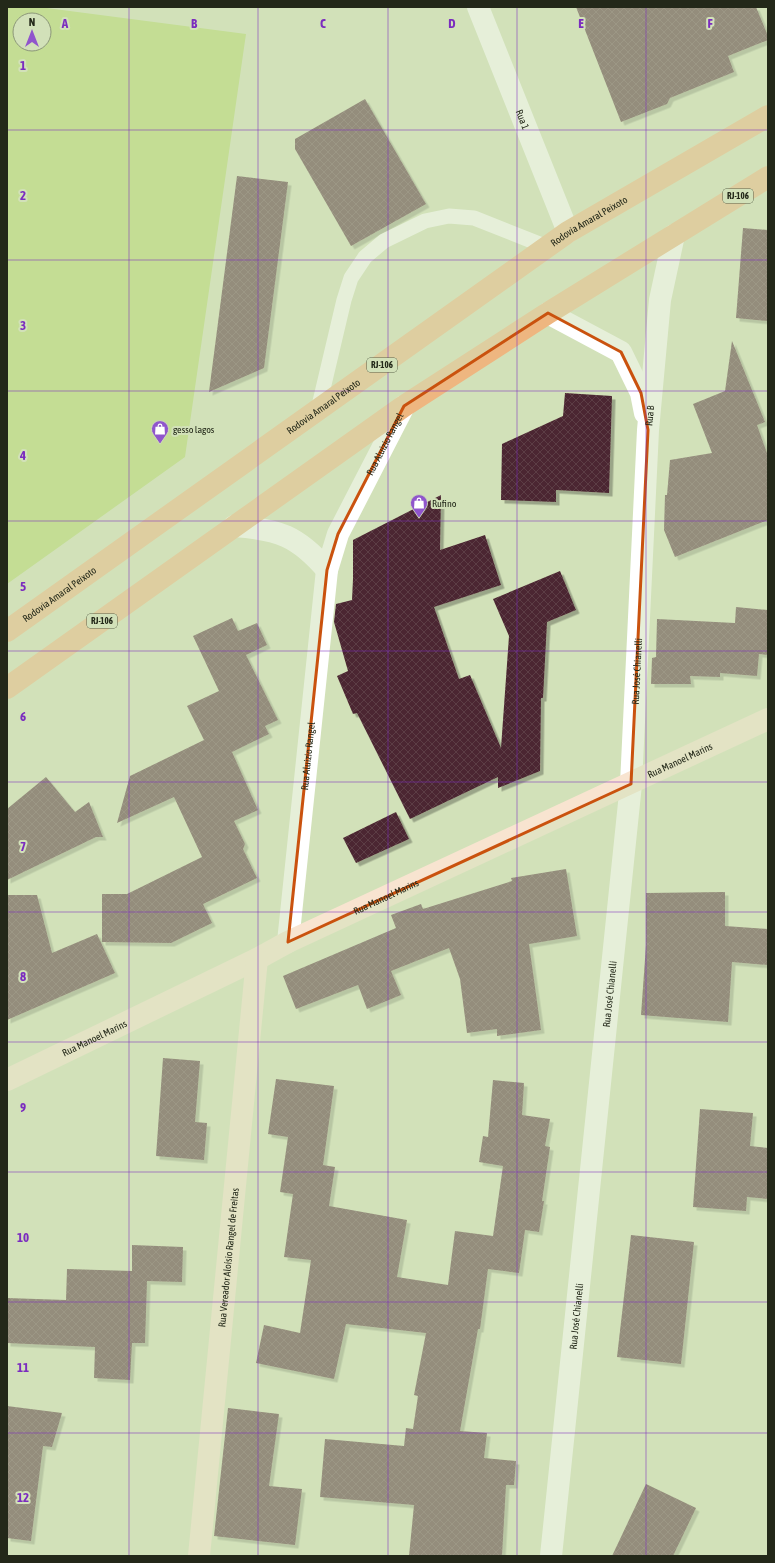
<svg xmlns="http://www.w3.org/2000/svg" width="775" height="1563" font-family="'Asap Condensed',sans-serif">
	<defs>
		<pattern id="building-cross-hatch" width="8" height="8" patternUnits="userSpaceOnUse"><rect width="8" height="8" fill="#4b2730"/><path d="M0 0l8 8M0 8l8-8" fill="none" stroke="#5c3e45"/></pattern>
		<filter id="shadow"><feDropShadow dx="3.5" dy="3.5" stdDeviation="0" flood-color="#0004"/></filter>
	</defs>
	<rect width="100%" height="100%" fill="#d2e1b9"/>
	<path fill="#b3d767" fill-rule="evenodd" d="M 7,7 L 39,7 L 246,34 L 185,457 L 7,584 ZM 20,20 L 44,20 L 44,44 L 20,44 Z"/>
	<g fill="url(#building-cross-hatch)" filter="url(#shadow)">
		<path d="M 576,7 L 756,7 L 768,36 L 768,40 L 728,56 L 734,72 L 670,98 L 667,104 L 621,122 Z"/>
		<path d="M 365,99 L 426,204 L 351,246 L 295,149 L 295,139 Z"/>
		<path d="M 237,176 L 288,182 L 264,368 L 209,392 Z"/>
		<path d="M 743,228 L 768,230 L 768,321 L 736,318 Z"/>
		<path d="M 732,341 L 765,422 L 757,425 L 768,456 L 768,520 L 675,557 L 664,530 L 665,495 L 667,495 L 670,460 L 712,453 L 693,404 L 725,391 Z"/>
		<path d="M 565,393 L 612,396 L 609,493 L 556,490 L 556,502 L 501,500 L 502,444 L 563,416 Z"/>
		<path d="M 441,495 L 440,550 L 485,535 L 501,585 L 434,607 L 459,679 L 470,675 L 501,748 L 509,636 L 493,599 L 560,571 L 576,610 L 547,622 L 543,698 L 541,698 L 540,771 L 498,788 L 498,777 L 410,819 L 357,713 L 353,714 L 337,676 L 348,671 L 334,622 L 336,604 L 352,600 L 353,579 L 353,540 Z"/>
		<path d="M 736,607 L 768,610 L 768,655 L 759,654 L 757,676 L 720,673 L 720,677 L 690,676 L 691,684 L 651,684 L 652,658 L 656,657 L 657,619 L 735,623 Z"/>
		<path d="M 232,618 L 238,631 L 257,623 L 267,645 L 246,655 L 278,720 L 265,726 L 269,734 L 232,752 L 258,810 L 234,821 L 245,844 L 243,849 L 257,878 L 203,904 L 212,923 L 171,943 L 102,942 L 102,894 L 127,894 L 202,857 L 174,797 L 117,823 L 130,776 L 204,740 L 187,706 L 219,691 L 193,636 Z"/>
		<path d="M 46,777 L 75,812 L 89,802 L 103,837 L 96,837 L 7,880 L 7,809 Z"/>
		<path d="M 396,812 L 409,839 L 356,863 L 343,838 Z"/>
		<path d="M 566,869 L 577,936 L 529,944 L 541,1030 L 497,1036 L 497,1029 L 467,1033 L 460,979 L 449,948 L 391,971 L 401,995 L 367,1009 L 358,985 L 296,1009 L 283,976 L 396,928 L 391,915 L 421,904 L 423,909 L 512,881 L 511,878 Z"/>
		<path d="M 725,892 L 725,926 L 768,929 L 768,965 L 732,962 L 728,1022 L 641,1015 L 646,945 L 646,893 Z"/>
		<path d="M 7,895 L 37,895 L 52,953 L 97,934 L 115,973 L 7,1020 Z"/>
		<path d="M 163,1058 L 200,1061 L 195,1122 L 207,1123 L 204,1160 L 156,1156 Z"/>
		<path d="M 276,1079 L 334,1086 L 323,1165 L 335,1167 L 329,1206 L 407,1220 L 397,1277 L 448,1285 L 455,1231 L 493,1236 L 503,1166 L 479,1162 L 483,1136 L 488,1137 L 493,1080 L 524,1083 L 522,1115 L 550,1119 L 545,1146 L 550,1147 L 542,1201 L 544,1201 L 539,1232 L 525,1230 L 519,1273 L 488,1269 L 480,1329 L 478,1329 L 460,1431 L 487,1433 L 484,1458 L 516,1461 L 514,1485 L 506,1485 L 502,1556 L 409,1556 L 414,1505 L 320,1497 L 325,1439 L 404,1446 L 406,1428 L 413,1429 L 418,1396 L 414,1395 L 426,1333 L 346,1324 L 334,1379 L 256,1363 L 264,1325 L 300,1333 L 311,1260 L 284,1257 L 293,1194 L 280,1192 L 288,1137 L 268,1134 Z"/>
		<path d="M 700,1109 L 753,1113 L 750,1146 L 768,1148 L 768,1199 L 747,1197 L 746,1211 L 693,1207 Z"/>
		<path d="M 631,1235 L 694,1242 L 681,1364 L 617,1357 Z"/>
		<path d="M 132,1245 L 183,1247 L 182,1282 L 147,1281 L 145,1343 L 132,1343 L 130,1380 L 94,1378 L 95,1347 L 7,1343 L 7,1298 L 66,1300 L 67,1269 L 132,1271 Z"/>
		<path d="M 7,1406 L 62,1413 L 52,1447 L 43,1446 L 31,1541 L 7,1538 Z"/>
		<path d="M 228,1408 L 279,1414 L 269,1486 L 302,1489 L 295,1545 L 214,1536 Z"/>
		<path d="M 646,1484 L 696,1508 L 673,1556 L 612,1556 Z"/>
	</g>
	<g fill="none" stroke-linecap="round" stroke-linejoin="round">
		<path stroke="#fff" stroke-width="15" d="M 318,410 L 344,300 L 351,278 L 365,257 L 384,241 L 425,221 L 449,216 L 474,218 L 547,247"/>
		<g stroke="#fff" stroke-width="22">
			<path id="s1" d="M 478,7 L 568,232"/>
			<path d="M 548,313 L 621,352 L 641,393 L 645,413"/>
			<path d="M 234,526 C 278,529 298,536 327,570"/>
			<path id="s2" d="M 288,942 L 327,570 L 338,534 L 404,406"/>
			<path id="s3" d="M 551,1556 L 631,784 L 648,430 L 660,300 L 674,235"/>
		</g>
		<g stroke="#f8e4d0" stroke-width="22">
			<path id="s4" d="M 7,1080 L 257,959 L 288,942 L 768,719"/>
			<path id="s5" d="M 199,1556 L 257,959"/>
		</g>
		<g stroke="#eeb680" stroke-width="22">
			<path id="s6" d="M 7,631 L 568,232 L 768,116"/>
			<path d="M 7,688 L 404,406 L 548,313 L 768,177"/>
		</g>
	</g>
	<path d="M0 0H775V1563H0ZM 548,313 L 621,352 L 641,393 L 648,430 L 631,784 L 288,942 L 327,570 L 338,534 L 404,406 Z" fill="#d2e1b9" fill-opacity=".55" fill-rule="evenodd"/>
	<path fill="none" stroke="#ca520e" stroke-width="3" stroke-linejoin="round" d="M 548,313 L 621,352 L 641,393 L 648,430 L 631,784 L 288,942 L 327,570 L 338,534 L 404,406 Z"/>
	<path fill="none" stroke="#7b2cbf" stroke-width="1" stroke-opacity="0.55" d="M 129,7 L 129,1556M 258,7 L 258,1556M 388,7 L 388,1556M 517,7 L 517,1556M 646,7 L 646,1556M 7,130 L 768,130M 7,260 L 768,260M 7,391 L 768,391M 7,521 L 768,521M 7,651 L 768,651M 7,782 L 768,782M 7,912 L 768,912M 7,1042 L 768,1042M 7,1172 L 768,1172M 7,1302 L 768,1302M 7,1433 L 768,1433"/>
	<defs>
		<g id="shop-pin" transform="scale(0.9)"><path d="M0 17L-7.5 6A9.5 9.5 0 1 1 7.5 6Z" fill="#9055cc" stroke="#d2e1b9"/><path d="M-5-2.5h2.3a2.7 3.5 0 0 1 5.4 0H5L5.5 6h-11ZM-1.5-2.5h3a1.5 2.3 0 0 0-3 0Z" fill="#fff"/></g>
	</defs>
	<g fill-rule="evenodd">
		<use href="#shop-pin" x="160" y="429"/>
		<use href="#shop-pin" x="419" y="503"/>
	</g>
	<g text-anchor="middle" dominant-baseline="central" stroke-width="4" stroke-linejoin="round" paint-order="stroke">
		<g fill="#d2e1b9" stroke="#586049" stroke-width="1">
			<rect x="723" y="189" width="30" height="14" rx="3"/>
			<rect x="367" y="358" width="30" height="14" rx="3"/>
			<rect x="87" y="614" width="30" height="14" rx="3"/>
		</g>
		<g font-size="9" font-weight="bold" fill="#232819">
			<text x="738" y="196">RJ-106</text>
			<text x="382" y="365">RJ-106</text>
			<text x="102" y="621">RJ-106</text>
		</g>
		<g font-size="10" fill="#232819" stroke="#d2e1b9">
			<text stroke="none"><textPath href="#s1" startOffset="121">Rua 1</textPath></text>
			<text stroke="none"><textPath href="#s6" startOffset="712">Rodovia Amaral Peixoto</textPath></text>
			<text stroke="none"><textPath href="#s6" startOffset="388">Rodovia Amaral Peixoto</textPath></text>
			<text stroke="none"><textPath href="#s3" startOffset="1145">Rua B</textPath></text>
			<text stroke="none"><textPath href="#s2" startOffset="513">Rua Aluizio Rangel</textPath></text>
			<text stroke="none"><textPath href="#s6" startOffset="64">Rodovia Amaral Peixoto</textPath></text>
			<text stroke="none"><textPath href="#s3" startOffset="889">Rua José Chianelli</textPath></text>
			<text stroke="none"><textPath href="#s2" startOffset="187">Rua Aluizio Rangel</textPath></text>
			<text stroke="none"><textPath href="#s4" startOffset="745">Rua Manoel Marins</textPath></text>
			<text stroke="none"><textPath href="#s4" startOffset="421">Rua Manoel Marins</textPath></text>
			<text stroke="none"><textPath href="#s3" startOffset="565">Rua José Chianelli</textPath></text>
			<text stroke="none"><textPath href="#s4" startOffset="97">Rua Manoel Marins</textPath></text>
			<text stroke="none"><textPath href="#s5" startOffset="300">Rua Vereador Aloísio Rangel de Freitas</textPath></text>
			<text stroke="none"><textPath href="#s3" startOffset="241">Rua José Chianelli</textPath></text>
		</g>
		<g font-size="10" fill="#232819" stroke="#d2e1b9" text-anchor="start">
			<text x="173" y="429">gesso lagos</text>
			<text x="432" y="503">Rufino</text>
		</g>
	</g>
	<g font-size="13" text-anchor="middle" font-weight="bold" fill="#7b2cbf" stroke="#d2e1b9" stroke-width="4" stroke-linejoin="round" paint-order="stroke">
		<text x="65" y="28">A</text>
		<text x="194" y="28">B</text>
		<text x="323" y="28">C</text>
		<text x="452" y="28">D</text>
		<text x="581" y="28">E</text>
		<text x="710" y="28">F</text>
		<text x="23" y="70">1</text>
		<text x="23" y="200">2</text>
		<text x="23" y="330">3</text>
		<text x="23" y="460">4</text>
		<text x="23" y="591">5</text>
		<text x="23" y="721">6</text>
		<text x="23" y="851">7</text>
		<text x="23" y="981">8</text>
		<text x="23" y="1112">9</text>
		<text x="23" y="1242">10</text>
		<text x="23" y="1372">11</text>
		<text x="23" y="1502">12</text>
	</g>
	<rect width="775" height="1563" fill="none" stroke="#232819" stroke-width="16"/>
	<g transform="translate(32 32)"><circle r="19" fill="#d2e1b9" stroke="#8c9779"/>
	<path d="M0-3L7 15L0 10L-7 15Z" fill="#9055cc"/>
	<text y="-6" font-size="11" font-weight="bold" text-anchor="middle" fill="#232819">N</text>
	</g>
</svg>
